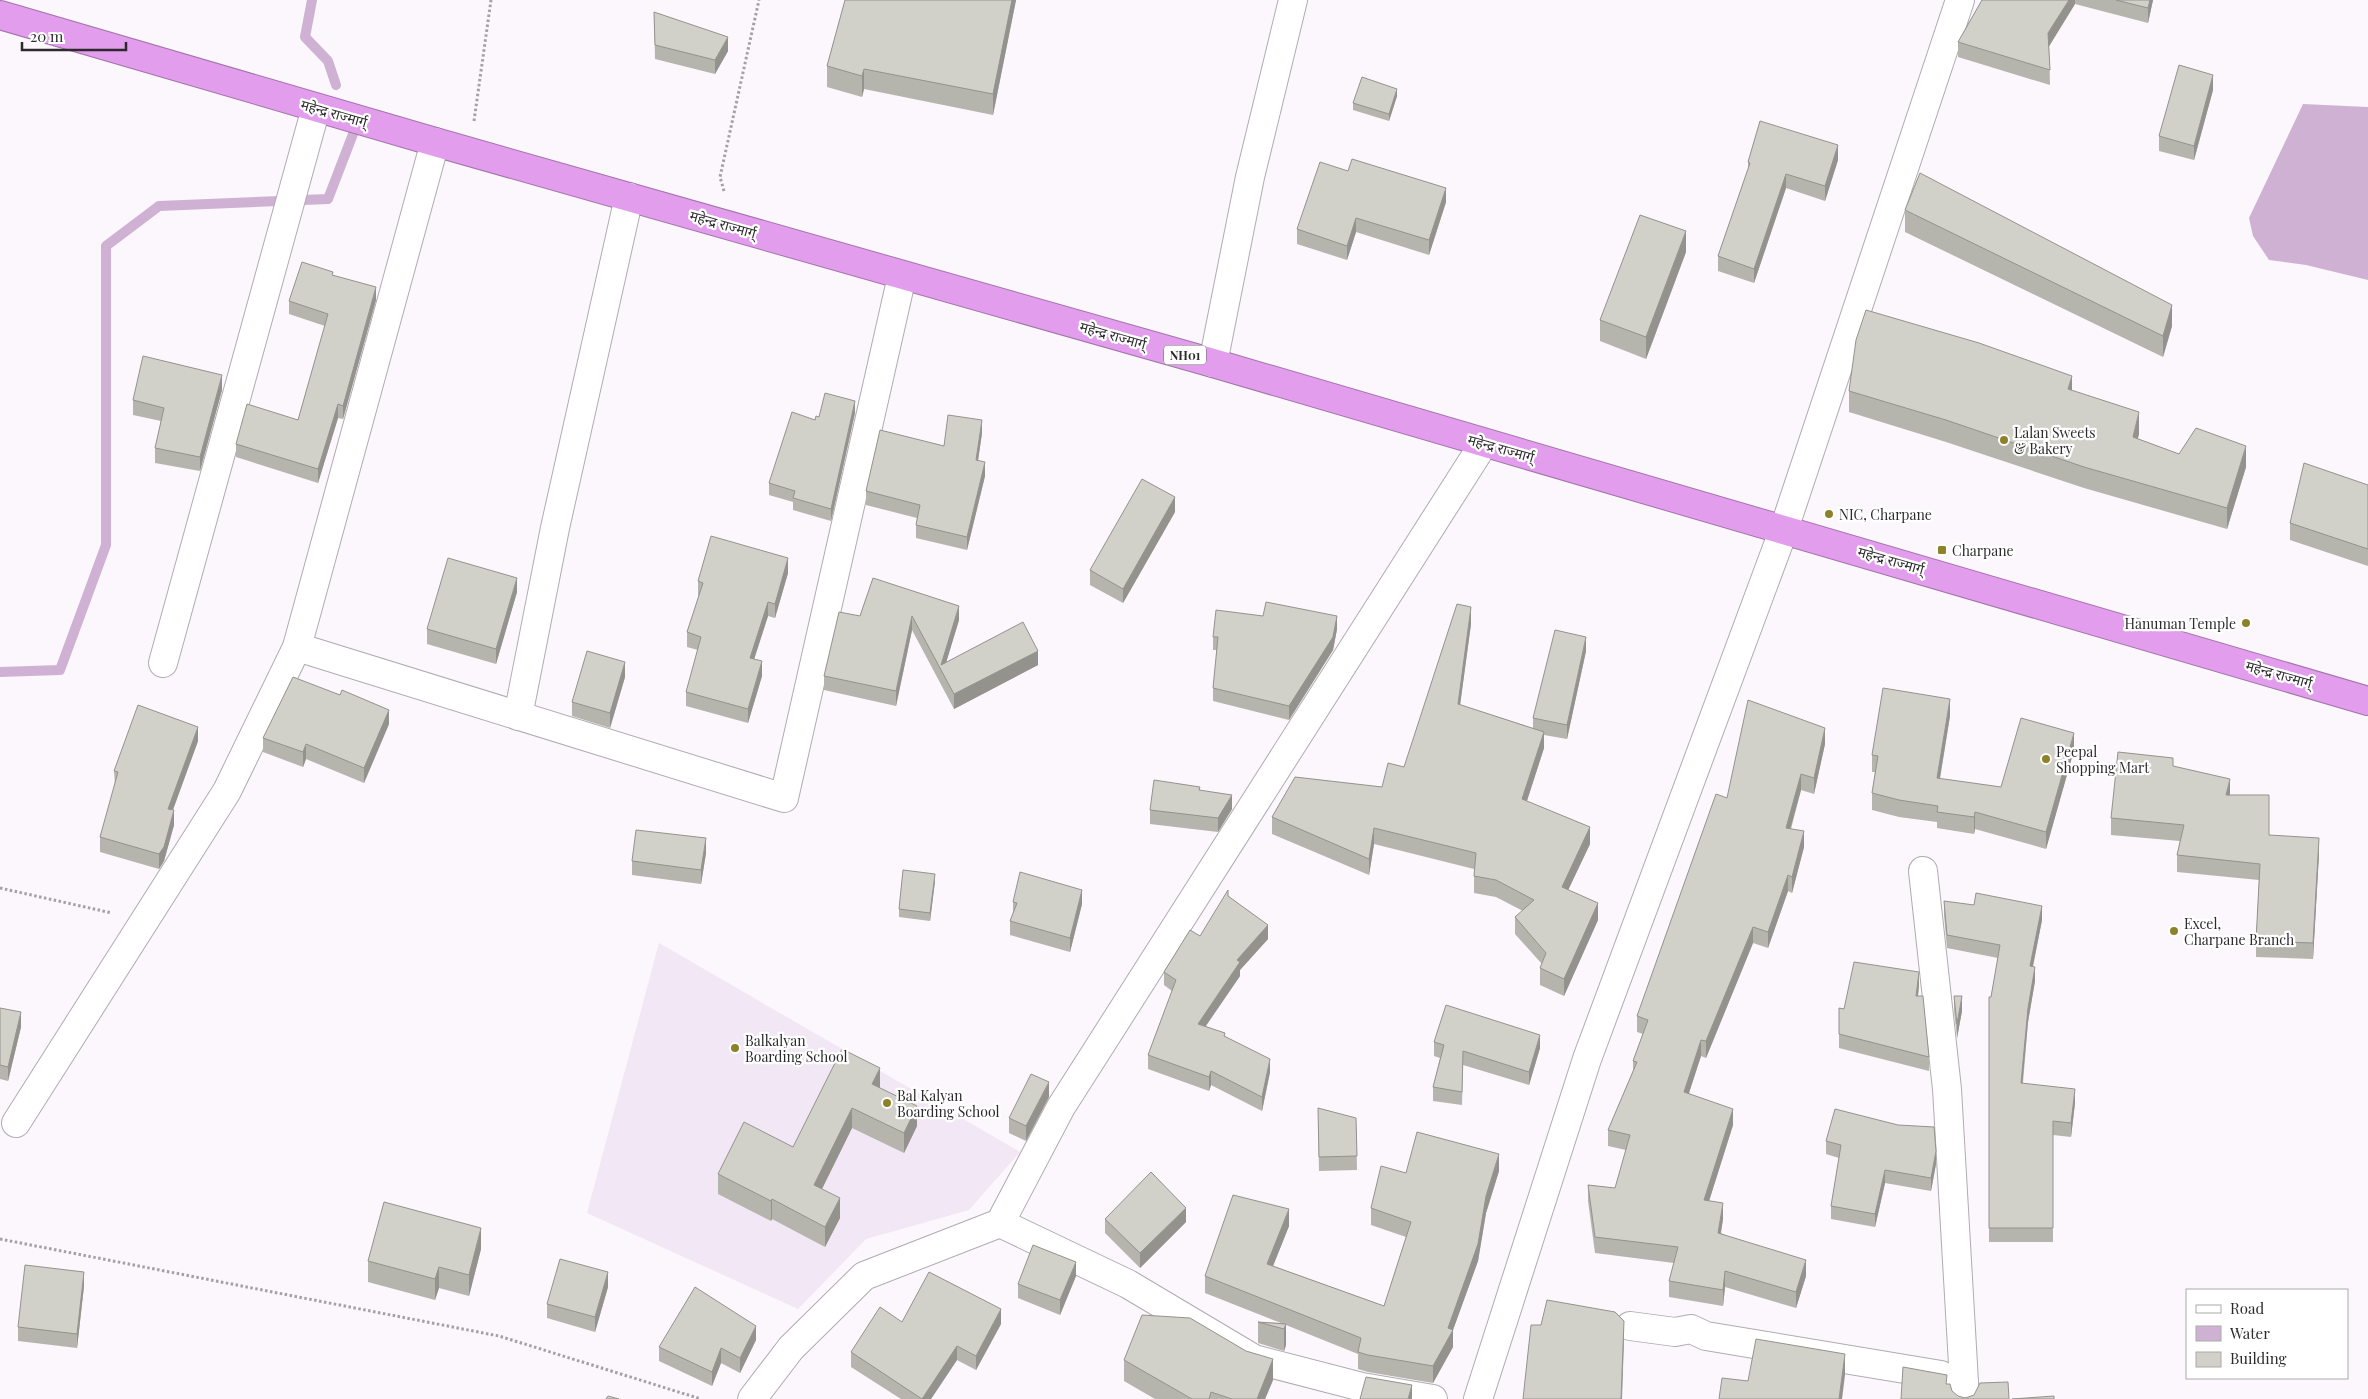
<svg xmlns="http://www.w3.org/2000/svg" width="2368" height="1399" font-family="'Playfair Display','Noto Sans Devanagari',serif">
	<rect width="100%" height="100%" fill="#fcf6fd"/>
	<path fill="#f2e7f4" d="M 659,943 L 1020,1152 L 969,1210 L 866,1239 L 798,1309 L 587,1213 Z"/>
	<path fill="#cfb1d3" d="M 2303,104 L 2368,107 L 2368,280 L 2306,265 L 2269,260 L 2253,236 L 2249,218 Z"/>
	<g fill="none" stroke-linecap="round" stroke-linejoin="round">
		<g stroke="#cfb1d3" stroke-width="10">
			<path d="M 312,0 L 305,37 L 328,61 L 336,85"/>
			<path d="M 0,672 L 60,670 L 106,545 L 106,246 L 159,206 L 328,199 L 358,121"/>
		</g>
		<g stroke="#b1abb2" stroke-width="30">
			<g id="minor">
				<path d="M 1213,363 L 1250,177 L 1293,0"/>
				<path d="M 297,647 L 784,798 L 902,276"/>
				<path d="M 163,663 L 316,108"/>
				<path d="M 518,716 L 555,528 L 629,197"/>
				<path d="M 1923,871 L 1947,1089 L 1965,1399"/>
				<path d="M 16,1123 L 227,791 L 297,647 L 435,142"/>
				<path d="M 1000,1223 L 1128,1284 L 1254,1359 L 1362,1387 L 1433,1399"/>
				<path d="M 1630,1326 L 1675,1332 L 1691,1329 L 1706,1336 L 1941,1375"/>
				<path d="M 752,1399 L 791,1348 L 864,1276 L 1000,1223 L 1061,1107 L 1484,443"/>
				<path d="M 1478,1399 L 1587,1059 L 1784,529 L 1960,0"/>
			</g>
		</g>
		<g stroke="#a275a9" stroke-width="30">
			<path id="highway" d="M 0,15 L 435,142 L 1213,363 L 2368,701"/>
		</g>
		<g stroke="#a4a0a5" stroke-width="3" stroke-dasharray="2.5 2.5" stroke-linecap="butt">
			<path d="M 474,121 L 491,0"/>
			<path d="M 724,191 L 720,177 L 759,0"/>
			<path d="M 0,888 L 112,913"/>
			<path d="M 0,1239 L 499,1336 L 701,1399"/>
		</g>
		<use href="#minor" stroke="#fff" stroke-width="28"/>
		<use href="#highway" stroke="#e29ded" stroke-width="28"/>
	</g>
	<g fill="#b5b4ad">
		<path d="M 845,0 L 1016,0 L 993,115 L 864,89 L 862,97 L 827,87 L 827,66 Z"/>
		<path d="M 1982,0 L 2153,0 L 2148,23 L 2075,4 L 2049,46 L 2050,85 L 1958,57 L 1958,42 Z"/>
		<path d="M 654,12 L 728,51 L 715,74 L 655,59 Z"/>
		<path d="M 2213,90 L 2194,160 L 2159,151 L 2159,136 Z"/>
		<path d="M 1397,96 L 1389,121 L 1353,110 L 1353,103 Z"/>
		<path d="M 1838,160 L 1825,201 L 1786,188 L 1754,283 L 1718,271 L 1718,256 L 1748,169 L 1748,162 Z"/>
		<path d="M 1348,171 L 1446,202 L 1429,255 L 1356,232 L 1347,260 L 1297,244 L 1297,229 Z"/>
		<path d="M 1905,210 L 2172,326 L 2163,357 L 1905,232 Z"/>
		<path d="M 1686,252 L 1646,359 L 1600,341 L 1600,320 Z"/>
		<path d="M 333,275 L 376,300 L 343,419 L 338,418 L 318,483 L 236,457 L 236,444 L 298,420 L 325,326 L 289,314 L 289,301 Z"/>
		<path d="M 222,390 L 200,471 L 155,463 L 155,448 L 161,421 L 133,415 L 133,400 Z"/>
		<path d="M 2072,390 L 2139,434 L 2137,439 L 2179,454 L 2246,467 L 2227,529 L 2084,488 L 1946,442 L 1849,412 L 1849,391 Z"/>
		<path d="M 855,413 L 831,521 L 793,510 L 793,502 L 769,495 L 769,483 L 815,420 L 819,417 Z"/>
		<path d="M 982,433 L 978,461 L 985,476 L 967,550 L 916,538 L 916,525 L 917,518 L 866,505 L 866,491 L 944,446 Z"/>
		<path d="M 2368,485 L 2368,566 L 2290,540 L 2290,523 Z"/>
		<path d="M 1175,512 L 1123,603 L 1090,585 L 1090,570 Z"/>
		<path d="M 788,573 L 775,618 L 768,616 L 754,659 L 762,676 L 748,723 L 686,706 L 686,692 L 698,650 L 687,647 L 687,632 L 699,596 L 698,596 L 698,581 Z"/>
		<path d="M 873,578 L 959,620 L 946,662 L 1038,665 L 954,709 L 912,630 L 896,706 L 824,690 L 824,676 L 860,616 Z"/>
		<path d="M 517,592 L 496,664 L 427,644 L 427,629 Z"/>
		<path d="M 1471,624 L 1460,705 L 1533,728 L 1533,718 L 1586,651 L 1567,739 L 1544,735 L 1544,748 L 1527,801 L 1590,844 L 1568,890 L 1598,920 L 1564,996 L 1540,985 L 1540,968 L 1542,964 L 1515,934 L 1515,917 L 1523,911 L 1496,897 L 1474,893 L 1474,869 L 1374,844 L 1369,875 L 1272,834 L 1272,817 L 1382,787 L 1404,767 Z"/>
		<path d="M 1337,629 L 1333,650 L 1289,720 L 1213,701 L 1213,688 L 1217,650 L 1213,650 L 1213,637 Z"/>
		<path d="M 625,677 L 610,728 L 572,716 L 572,702 Z"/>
		<path d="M 1950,716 L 1940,779 L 2001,787 L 2074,750 L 2046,849 L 1975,829 L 1974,834 L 1937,828 L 1937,822 L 1899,817 L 1872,810 L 1872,793 L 1875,772 L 1872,772 L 1872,755 Z"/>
		<path d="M 389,724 L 364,783 L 306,759 L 303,767 L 263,752 L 263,738 Z"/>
		<path d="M 198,741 L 173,810 L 174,825 L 164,861 L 159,869 L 100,852 L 100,837 L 115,785 L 114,771 Z"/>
		<path d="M 1825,744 L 1814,794 L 1801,790 L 1791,829 L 1804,847 L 1792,893 L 1788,891 L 1768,948 L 1753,943 L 1706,1058 L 1701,1056 L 1689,1093 L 1733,1125 L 1709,1201 L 1723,1219 L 1721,1233 L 1806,1276 L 1796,1308 L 1725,1287 L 1723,1306 L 1669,1297 L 1669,1281 L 1674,1263 L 1595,1253 L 1588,1201 L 1588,1185 L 1615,1188 L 1626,1150 L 1608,1146 L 1608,1130 L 1633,1071 L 1633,1061 L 1643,1034 L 1637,1032 L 1637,1016 L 1727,798 Z"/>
		<path d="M 2173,766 L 2230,795 L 2269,835 L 2319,854 L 2313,959 L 2256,957 L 2256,941 L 2259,880 L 2177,872 L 2177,855 L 2180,841 L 2111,835 L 2111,818 Z"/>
		<path d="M 1200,790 L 1232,809 L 1218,832 L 1150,824 L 1150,810 Z"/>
		<path d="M 706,853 L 701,884 L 632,875 L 632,861 Z"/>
		<path d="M 935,881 L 930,921 L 899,917 L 899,909 Z"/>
		<path d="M 1228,896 L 1268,939 L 1240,970 L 1240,976 L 1206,1026 L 1225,1036 L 1270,1072 L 1262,1111 L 1211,1085 L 1209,1091 L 1148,1069 L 1148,1055 L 1172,991 L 1164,985 L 1164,972 L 1200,936 Z"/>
		<path d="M 1944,901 L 2042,920 L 2033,967 L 2035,981 L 2028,1022 L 2023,1083 L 2075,1103 L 2071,1137 L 2053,1135 L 2053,1242 L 1989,1242 L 1989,997 L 1991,997 L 1998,958 L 1947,948 L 1944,915 Z"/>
		<path d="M 1013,902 L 1082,904 L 1070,952 L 1010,935 L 1010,921 L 1013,913 Z"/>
		<path d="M 1919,986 L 1918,996 L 1929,1057 L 1929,1071 L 1839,1048 L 1839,1008 L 1844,1009 Z"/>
		<path d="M 1954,996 L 1962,1011 L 1957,1038 L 1954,1011 Z"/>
		<path d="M 0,1008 L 21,1027 L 8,1081 L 0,1079 Z"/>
		<path d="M 1434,1042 L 1540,1048 L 1529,1085 L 1463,1065 L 1462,1105 L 1433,1101 L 1433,1087 L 1440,1058 L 1434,1056 Z"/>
		<path d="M 880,1088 L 917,1126 L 904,1153 L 852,1128 L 822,1189 L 840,1218 L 825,1247 L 772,1219 L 771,1221 L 718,1194 L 718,1174 L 793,1147 Z"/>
		<path d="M 1049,1097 L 1026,1141 L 1009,1133 L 1009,1118 Z"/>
		<path d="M 1356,1118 L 1357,1170 L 1319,1171 L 1318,1122 Z"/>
		<path d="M 1826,1141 L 1936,1164 L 1931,1191 L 1885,1183 L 1875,1227 L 1831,1219 L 1831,1206 L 1839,1158 L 1826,1154 Z"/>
		<path d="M 1499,1171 L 1486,1213 L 1478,1261 L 1453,1330 L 1453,1347 L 1433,1383 L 1368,1372 L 1358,1369 L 1358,1354 L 1286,1325 L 1286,1345 L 1284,1351 L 1258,1343 L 1258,1322 L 1281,1323 L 1205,1293 L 1205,1276 L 1289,1226 L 1273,1266 L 1384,1306 L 1406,1237 L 1371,1225 L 1371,1208 L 1406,1173 Z"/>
		<path d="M 1105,1219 L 1186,1222 L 1140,1268 L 1105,1233 Z"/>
		<path d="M 481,1249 L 469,1296 L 439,1288 L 435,1300 L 368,1282 L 368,1261 Z"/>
		<path d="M 1076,1276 L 1060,1315 L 1018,1298 L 1018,1284 Z"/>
		<path d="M 84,1286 L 77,1348 L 18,1341 L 18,1327 Z"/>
		<path d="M 608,1287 L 595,1332 L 547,1318 L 547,1304 Z"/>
		<path d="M 902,1322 L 1001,1324 L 976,1370 L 957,1360 L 931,1399 L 901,1399 L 851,1367 L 851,1352 Z"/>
		<path d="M 756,1340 L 740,1373 L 721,1363 L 712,1386 L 659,1361 L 659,1347 Z"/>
		<path d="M 1124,1360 L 1273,1380 L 1265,1399 L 1155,1399 L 1124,1381 Z"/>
	</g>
	<g fill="#93928d">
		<path d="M 1012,0 L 1016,0 L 993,115 L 993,94 Z"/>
		<path d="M 2069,0 L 2075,0 L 2075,4 L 2048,48 L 2048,33 Z"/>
		<path d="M 2150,0 L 2153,0 L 2148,23 L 2148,8 Z"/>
		<path d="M 728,37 L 728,51 L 715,74 L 715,60 Z"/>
		<path d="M 864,69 L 864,89 L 862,97 L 862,76 Z"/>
		<path d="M 2213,75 L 2213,90 L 2194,160 L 2194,146 Z"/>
		<path d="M 1397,89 L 1397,96 L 1389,121 L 1389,114 Z"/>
		<path d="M 1838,145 L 1838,160 L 1825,201 L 1825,186 Z"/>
		<path d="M 1786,174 L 1786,188 L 1754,283 L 1754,269 Z"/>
		<path d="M 1446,188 L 1446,202 L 1429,255 L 1429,240 Z"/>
		<path d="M 1356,218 L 1356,232 L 1347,260 L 1347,246 Z"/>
		<path d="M 1686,231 L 1686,252 L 1646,359 L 1646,337 Z"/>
		<path d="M 376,287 L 376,300 L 343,419 L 343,406 Z"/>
		<path d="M 2172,305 L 2172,326 L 2163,357 L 2163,336 Z"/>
		<path d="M 222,375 L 222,390 L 200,471 L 200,457 Z"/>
		<path d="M 2072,376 L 2072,397 L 2068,389 Z"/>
		<path d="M 855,401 L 855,413 L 831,521 L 831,509 Z"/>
		<path d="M 338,404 L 338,418 L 318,483 L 318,469 Z"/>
		<path d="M 2139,412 L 2139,434 L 2133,458 L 2133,437 Z"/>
		<path d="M 982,420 L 982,433 L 976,474 L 976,460 Z"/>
		<path d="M 2246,446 L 2246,467 L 2227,529 L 2227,508 Z"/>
		<path d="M 985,462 L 985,476 L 967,550 L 967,537 Z"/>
		<path d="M 1175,497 L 1175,512 L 1123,603 L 1123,589 Z"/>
		<path d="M 788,558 L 788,573 L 775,618 L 775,604 Z"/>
		<path d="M 517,578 L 517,592 L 496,664 L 496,649 Z"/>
		<path d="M 768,602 L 768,616 L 750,672 L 750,658 Z"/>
		<path d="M 959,606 L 959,620 L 943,673 L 941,665 Z"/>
		<path d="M 1471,607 L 1471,624 L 1458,720 L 1458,704 Z"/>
		<path d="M 912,616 L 912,630 L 896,706 L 896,691 Z"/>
		<path d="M 1337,616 L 1337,629 L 1333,650 L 1289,720 L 1289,706 Z"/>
		<path d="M 1586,637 L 1586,651 L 1567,739 L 1567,725 Z"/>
		<path d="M 1038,651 L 1038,665 L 954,709 L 954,694 Z"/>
		<path d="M 762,661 L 762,676 L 748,723 L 748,709 Z"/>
		<path d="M 625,662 L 625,677 L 610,728 L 610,713 Z"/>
		<path d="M 1950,699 L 1950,716 L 1937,795 L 1937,778 Z"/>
		<path d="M 389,710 L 389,724 L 364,783 L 364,768 Z"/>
		<path d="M 198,727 L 198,741 L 168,823 L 168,809 Z"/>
		<path d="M 1825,728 L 1825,744 L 1814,794 L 1814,778 Z"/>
		<path d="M 1544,732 L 1544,748 L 1522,816 L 1522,799 Z"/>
		<path d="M 2074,733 L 2074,750 L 2046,849 L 2046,832 Z"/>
		<path d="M 306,744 L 306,759 L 303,767 L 303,752 Z"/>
		<path d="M 1801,774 L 1801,790 L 1786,844 L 1786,828 Z"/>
		<path d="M 2230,779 L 2230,796 L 2226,795 Z"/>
		<path d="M 1232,795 L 1232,809 L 1218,832 L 1218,818 Z"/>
		<path d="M 174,810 L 174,825 L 164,861 L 159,869 L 159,854 Z"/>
		<path d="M 1975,812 L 1975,829 L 1974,834 L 1974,817 Z"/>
		<path d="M 1590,827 L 1590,844 L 1562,903 L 1562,887 Z"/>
		<path d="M 1374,828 L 1374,844 L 1369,875 L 1369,859 Z"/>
		<path d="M 1804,831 L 1804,847 L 1792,893 L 1792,877 Z"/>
		<path d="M 706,838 L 706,853 L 701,884 L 701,870 Z"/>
		<path d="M 2319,838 L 2319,854 L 2313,959 L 2313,943 Z"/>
		<path d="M 935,874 L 935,881 L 930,921 L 930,913 Z"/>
		<path d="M 1788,875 L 1788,891 L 1768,948 L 1768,932 Z"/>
		<path d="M 1082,890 L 1082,904 L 1070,952 L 1070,938 Z"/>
		<path d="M 1598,903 L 1598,920 L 1564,996 L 1564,979 Z"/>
		<path d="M 2042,906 L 2042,920 L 2030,980 L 2030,966 Z"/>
		<path d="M 1268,925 L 1268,939 L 1240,970 L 1240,976 L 1198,1037 L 1198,1024 L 1237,960 Z"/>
		<path d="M 1753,927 L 1753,943 L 1706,1058 L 1706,1041 Z"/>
		<path d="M 2035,967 L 2035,981 L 2028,1022 L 2021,1097 L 2021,1083 L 2028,1008 Z"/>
		<path d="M 1919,972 L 1919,986 L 1916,1011 L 1916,996 Z"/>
		<path d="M 1962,996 L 1962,1011 L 1957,1038 L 1957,1024 Z"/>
		<path d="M 21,1012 L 21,1027 L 8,1081 L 8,1067 Z"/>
		<path d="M 1540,1035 L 1540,1048 L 1529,1085 L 1529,1072 Z"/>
		<path d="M 1701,1040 L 1701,1056 L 1684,1108 L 1684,1092 Z"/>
		<path d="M 1270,1059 L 1270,1072 L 1262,1111 L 1262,1097 Z"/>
		<path d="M 880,1068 L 880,1088 L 872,1104 L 872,1084 Z"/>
		<path d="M 1211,1071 L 1211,1085 L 1209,1091 L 1209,1077 Z"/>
		<path d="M 1049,1082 L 1049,1097 L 1026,1141 L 1026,1126 Z"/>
		<path d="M 2075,1089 L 2075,1103 L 2071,1137 L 2071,1123 Z"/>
		<path d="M 917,1106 L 917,1126 L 904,1153 L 904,1133 Z"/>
		<path d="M 852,1108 L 852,1128 L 814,1205 L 814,1185 Z"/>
		<path d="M 1733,1109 L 1733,1125 L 1704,1217 L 1704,1200 Z"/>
		<path d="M 1936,1151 L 1936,1164 L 1931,1191 L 1931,1178 Z"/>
		<path d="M 1499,1154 L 1499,1171 L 1486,1213 L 1478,1261 L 1453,1330 L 1453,1347 L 1433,1383 L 1433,1366 L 1448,1328 L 1486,1196 Z"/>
		<path d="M 1885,1170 L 1885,1183 L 1875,1227 L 1875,1214 Z"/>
		<path d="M 840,1198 L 840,1218 L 825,1247 L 825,1227 Z"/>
		<path d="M 772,1199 L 772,1219 L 771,1221 L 771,1201 Z"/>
		<path d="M 1723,1203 L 1723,1219 L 1718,1249 L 1718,1233 Z"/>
		<path d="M 1186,1208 L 1186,1222 L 1140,1268 L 1140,1253 Z"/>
		<path d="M 1289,1209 L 1289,1226 L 1267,1281 L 1267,1264 Z"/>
		<path d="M 481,1228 L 481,1249 L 469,1296 L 469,1275 Z"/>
		<path d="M 1806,1260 L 1806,1276 L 1796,1308 L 1796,1292 Z"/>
		<path d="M 1076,1262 L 1076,1276 L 1060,1315 L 1060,1300 Z"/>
		<path d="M 439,1267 L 439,1288 L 435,1300 L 435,1279 Z"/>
		<path d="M 1725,1271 L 1725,1287 L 1723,1306 L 1723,1290 Z"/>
		<path d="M 84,1272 L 84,1286 L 77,1348 L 77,1334 Z"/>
		<path d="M 608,1272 L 608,1287 L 595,1332 L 595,1317 Z"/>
		<path d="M 1001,1309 L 1001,1324 L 976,1370 L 976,1356 Z"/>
		<path d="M 1624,1321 L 1624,1340 L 1622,1399 L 1621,1399 Z"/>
		<path d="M 1286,1324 L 1286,1345 L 1284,1351 L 1284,1329 Z"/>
		<path d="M 756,1326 L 756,1340 L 740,1373 L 740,1358 Z"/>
		<path d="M 957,1346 L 957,1360 L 931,1399 L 922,1399 Z"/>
		<path d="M 721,1348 L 721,1363 L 712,1386 L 712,1372 Z"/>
		<path d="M 1845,1354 L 1845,1375 L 1842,1399 L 1839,1399 Z"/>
		<path d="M 1273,1359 L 1273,1380 L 1265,1399 L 1257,1399 Z"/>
		<path d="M 1412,1385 L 1412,1399 L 1408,1399 Z"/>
	</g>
	<g fill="#d2d1c9" stroke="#93928d">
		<path d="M 845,0 L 1012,0 L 993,94 L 864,69 L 862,76 L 827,66 Z"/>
		<path d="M 1982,0 L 2069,0 L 2048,33 L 2050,70 L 1958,42 Z"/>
		<path d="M 2116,0 L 2150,0 L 2148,8 Z"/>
		<path d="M 654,12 L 728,37 L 715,60 L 655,45 Z"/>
		<path d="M 2179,65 L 2213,75 L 2194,146 L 2159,136 Z"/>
		<path d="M 1362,77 L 1397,89 L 1389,114 L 1353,103 Z"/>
		<path d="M 1760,121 L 1838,145 L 1825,186 L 1786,174 L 1754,269 L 1718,256 L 1750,163 L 1748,162 Z"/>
		<path d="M 1352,159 L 1446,188 L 1429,240 L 1356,218 L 1347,246 L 1297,229 L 1320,162 L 1348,171 Z"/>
		<path d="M 1920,173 L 2172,305 L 2163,336 L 1905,210 Z"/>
		<path d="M 1640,215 L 1686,231 L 1646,337 L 1600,320 Z"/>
		<path d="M 302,262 L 333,272 L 332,275 L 376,287 L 343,406 L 338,404 L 318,469 L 236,444 L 247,404 L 298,420 L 328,314 L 289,301 Z"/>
		<path d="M 1866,310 L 1979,343 L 2072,376 L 2068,389 L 2139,412 L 2133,437 L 2179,454 L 2196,428 L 2246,446 L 2227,508 L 2084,467 L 1946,420 L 1849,391 L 1856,340 Z"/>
		<path d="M 143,356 L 222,375 L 200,457 L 155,448 L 164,408 L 133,400 Z"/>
		<path d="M 825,393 L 855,401 L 831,509 L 793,498 L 795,491 L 769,483 L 792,412 L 815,420 L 816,416 L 819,417 Z"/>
		<path d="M 948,415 L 982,420 L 976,460 L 985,462 L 967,537 L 916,525 L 920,505 L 866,491 L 880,430 L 944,446 Z"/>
		<path d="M 2304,463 L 2368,485 L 2368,549 L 2290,523 Z"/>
		<path d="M 1142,479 L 1175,497 L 1123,589 L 1090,570 Z"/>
		<path d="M 711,536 L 788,558 L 775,604 L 768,602 L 750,658 L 762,661 L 748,709 L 686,692 L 701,637 L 687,632 L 703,583 L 698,581 Z"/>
		<path d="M 448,558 L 517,578 L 496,649 L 427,629 Z"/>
		<path d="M 873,578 L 959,606 L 941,665 L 1023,622 L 1038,651 L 954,694 L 912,616 L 896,691 L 824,676 L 839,612 L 860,616 Z"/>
		<path d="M 1266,602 L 1337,616 L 1333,637 L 1289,706 L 1213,688 L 1218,637 L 1213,637 L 1216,610 L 1263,616 Z"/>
		<path d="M 1457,604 L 1471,607 L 1458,704 L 1544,732 L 1522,799 L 1590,827 L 1562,887 L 1598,903 L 1564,979 L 1540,968 L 1546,953 L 1515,917 L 1534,900 L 1496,880 L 1474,876 L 1476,853 L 1374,828 L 1369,859 L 1272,817 L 1295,777 L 1382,787 L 1388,763 L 1404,767 Z"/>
		<path d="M 1555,630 L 1586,637 L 1567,725 L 1533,718 Z"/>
		<path d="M 587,651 L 625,662 L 610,713 L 572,702 Z"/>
		<path d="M 293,677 L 340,695 L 342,690 L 389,710 L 364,768 L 306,744 L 303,752 L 263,738 Z"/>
		<path d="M 1883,688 L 1950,699 L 1937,778 L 2001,787 L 2021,718 L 2074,733 L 2046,832 L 1975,812 L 1974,817 L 1937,812 L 1938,806 L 1899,800 L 1872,793 L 1878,756 L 1872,755 Z"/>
		<path d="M 1748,700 L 1825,728 L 1814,778 L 1801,774 L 1786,828 L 1804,831 L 1792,877 L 1788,875 L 1768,932 L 1753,927 L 1706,1041 L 1701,1040 L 1684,1092 L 1733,1109 L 1704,1200 L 1723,1203 L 1718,1233 L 1806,1260 L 1796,1292 L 1725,1271 L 1723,1290 L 1669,1281 L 1678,1247 L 1595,1237 L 1588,1185 L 1615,1188 L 1630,1135 L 1608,1130 L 1637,1062 L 1633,1061 L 1648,1020 L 1637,1016 L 1716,794 L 1727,798 Z"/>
		<path d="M 138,705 L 198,727 L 168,809 L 174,810 L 164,847 L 159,854 L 100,837 L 118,772 L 114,771 Z"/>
		<path d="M 2118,752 L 2173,758 L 2173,766 L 2230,779 L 2226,795 L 2269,795 L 2269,835 L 2319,838 L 2313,943 L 2256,941 L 2260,864 L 2177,855 L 2184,825 L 2111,818 Z"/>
		<path d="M 1154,780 L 1200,787 L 1199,790 L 1232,795 L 1218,818 L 1150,810 Z"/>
		<path d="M 636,830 L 706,838 L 701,870 L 632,861 Z"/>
		<path d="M 903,870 L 935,874 L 930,913 L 899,909 Z"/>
		<path d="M 1020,872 L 1082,890 L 1070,938 L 1010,921 L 1017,903 L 1013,902 Z"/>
		<path d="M 1228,890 L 1228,896 L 1268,925 L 1237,960 L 1240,962 L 1198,1024 L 1225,1033 L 1224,1036 L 1270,1059 L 1262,1097 L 1211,1071 L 1209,1077 L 1148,1055 L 1176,980 L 1164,972 L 1190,930 L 1200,936 Z"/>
		<path d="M 1976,893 L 2042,906 L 2030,966 L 2035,967 L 2028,1008 L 2021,1083 L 2075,1089 L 2071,1123 L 2053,1121 L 2053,1228 L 1989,1228 L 1989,997 L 1991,997 L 2000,945 L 1947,935 L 1944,901 L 1974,905 Z"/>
		<path d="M 1854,962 L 1919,972 L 1916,996 L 1923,996 L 1929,1057 L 1839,1034 L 1839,1008 L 1844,1009 Z"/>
		<path d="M 1954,996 L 1962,996 L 1957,1024 Z"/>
		<path d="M 1446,1005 L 1540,1035 L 1529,1072 L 1463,1051 L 1462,1092 L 1433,1087 L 1444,1045 L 1434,1042 Z"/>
		<path d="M 0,1008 L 21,1012 L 8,1067 L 0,1065 Z"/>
		<path d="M 842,1049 L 880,1068 L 872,1084 L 917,1106 L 904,1133 L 852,1108 L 814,1185 L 840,1198 L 825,1227 L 772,1199 L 771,1201 L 718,1174 L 744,1122 L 793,1147 Z"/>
		<path d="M 1031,1074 L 1049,1082 L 1026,1126 L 1009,1118 Z"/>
		<path d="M 1318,1108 L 1356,1118 L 1357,1156 L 1319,1157 Z"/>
		<path d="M 1835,1109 L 1898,1125 L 1934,1127 L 1936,1151 L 1931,1178 L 1885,1170 L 1875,1214 L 1831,1206 L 1841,1145 L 1826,1141 Z"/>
		<path d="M 1417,1132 L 1499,1154 L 1486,1196 L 1478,1244 L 1448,1328 L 1453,1330 L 1433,1366 L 1368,1355 L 1358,1352 L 1361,1338 L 1205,1276 L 1233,1195 L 1289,1209 L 1267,1264 L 1384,1306 L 1411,1222 L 1371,1208 L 1381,1166 L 1406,1173 Z"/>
		<path d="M 1151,1172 L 1186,1208 L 1140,1253 L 1105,1219 Z"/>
		<path d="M 384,1202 L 481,1228 L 469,1275 L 439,1267 L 435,1279 L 368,1261 Z"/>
		<path d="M 1033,1245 L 1076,1262 L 1060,1300 L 1018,1284 Z"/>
		<path d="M 560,1259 L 608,1272 L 595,1317 L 547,1304 Z"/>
		<path d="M 25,1265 L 84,1272 L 77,1334 L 18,1327 Z"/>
		<path d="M 929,1272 L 1001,1309 L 976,1356 L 957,1346 L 922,1399 L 851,1352 L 880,1307 L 902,1322 Z"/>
		<path d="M 695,1287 L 756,1326 L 740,1358 L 721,1348 L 712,1372 L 659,1347 Z"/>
		<path d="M 1547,1300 L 1615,1312 L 1624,1321 L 1621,1399 L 1523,1399 L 1531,1325 L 1541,1325 Z"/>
		<path d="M 1142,1315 L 1190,1318 L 1246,1351 L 1273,1359 L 1257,1399 L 1232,1399 L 1211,1392 L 1209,1399 L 1192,1399 L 1124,1360 Z"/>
		<path d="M 1258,1322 L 1286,1324 L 1284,1329 Z"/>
		<path d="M 1756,1339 L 1845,1354 L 1839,1399 L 1719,1399 L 1722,1378 L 1748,1381 Z"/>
		<path d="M 1903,1367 L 1947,1375 L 1946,1384 L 1950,1384 L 1952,1391 L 1958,1396 L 1965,1398 L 1974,1395 L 1980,1383 L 2008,1382 L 2009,1399 L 1901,1399 Z"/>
		<path d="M 1366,1377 L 1412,1385 L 1408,1399 L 1360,1399 Z"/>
		<path d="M 608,1396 L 619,1399 L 606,1399 Z"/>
		<path d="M 2054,1396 L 2054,1399 L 2012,1399 Z"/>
	</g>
	<g fill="#8b8229" stroke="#fff" stroke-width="2">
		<circle cx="2004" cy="440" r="5"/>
		<circle cx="1829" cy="514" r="5"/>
		<rect x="1937" y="545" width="10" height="10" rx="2.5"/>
		<circle cx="2246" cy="623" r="5"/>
		<circle cx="2046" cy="759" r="5"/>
		<circle cx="2174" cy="931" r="5"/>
		<circle cx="735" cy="1048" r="5"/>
		<circle cx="887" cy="1103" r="5"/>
	</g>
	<g text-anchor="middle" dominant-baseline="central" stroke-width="4.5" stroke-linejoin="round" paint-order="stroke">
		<rect fill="#fff" stroke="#6b6a6b" stroke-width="1" x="1164" y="345.5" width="42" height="19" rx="4"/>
		<g font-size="12" font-weight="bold" fill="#2c2a2c">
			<text x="1185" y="355">NH01</text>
		</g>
		<g font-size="14" fill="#2c2a2c" stroke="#fff">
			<text transform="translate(334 113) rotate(16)">महेन्द्र राज्मार्ग्</text>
			<text transform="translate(723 224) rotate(16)">महेन्द्र राज्मार्ग्</text>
			<text transform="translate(1113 335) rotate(16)">महेन्द्र राज्मार्ग्</text>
			<text transform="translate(1501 448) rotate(16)">महेन्द्र राज्मार्ग्</text>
			<text transform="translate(1891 560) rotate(16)">महेन्द्र राज्मार्ग्</text>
			<text transform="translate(2279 674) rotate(16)">महेन्द्र राज्मार्ग्</text>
		</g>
		<g font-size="14" fill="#2c2a2c" stroke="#fff" text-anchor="start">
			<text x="2014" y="432">Lalan Sweets<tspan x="2014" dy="16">&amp; Bakery</tspan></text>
			<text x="1839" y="514">NIC, Charpane</text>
			<text x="1952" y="550">Charpane</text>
			<text x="2236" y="623" text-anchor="end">Hanuman Temple</text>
			<text x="2056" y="751">Peepal<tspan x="2056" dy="16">Shopping Mart</tspan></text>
			<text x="2184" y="923">Excel,<tspan x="2184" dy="16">Charpane Branch</tspan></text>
			<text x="745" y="1040">Balkalyan<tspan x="745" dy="16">Boarding School</tspan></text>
			<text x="897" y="1095">Bal Kalyan<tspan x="897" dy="16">Boarding School</tspan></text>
		</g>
	</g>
	<rect x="2186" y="1289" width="162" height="90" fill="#ffffff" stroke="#abaaab"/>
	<rect x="2196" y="1305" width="25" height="8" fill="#ffffff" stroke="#abaaab"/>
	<text x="2230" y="1314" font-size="15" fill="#2c2a2c">Road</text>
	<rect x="2196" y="1326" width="25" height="15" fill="#cfb1d3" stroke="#abaaab"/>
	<text x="2230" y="1339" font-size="15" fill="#2c2a2c">Water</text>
	<rect x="2196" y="1352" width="25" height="15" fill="#d2d1c9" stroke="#abaaab"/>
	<text x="2230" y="1364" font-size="15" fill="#2c2a2c">Building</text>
	<path d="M22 42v8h104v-8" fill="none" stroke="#2c2a2c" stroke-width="2.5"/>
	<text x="30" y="42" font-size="15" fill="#2c2a2c" stroke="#ffffff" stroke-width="4" paint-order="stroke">20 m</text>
</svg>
